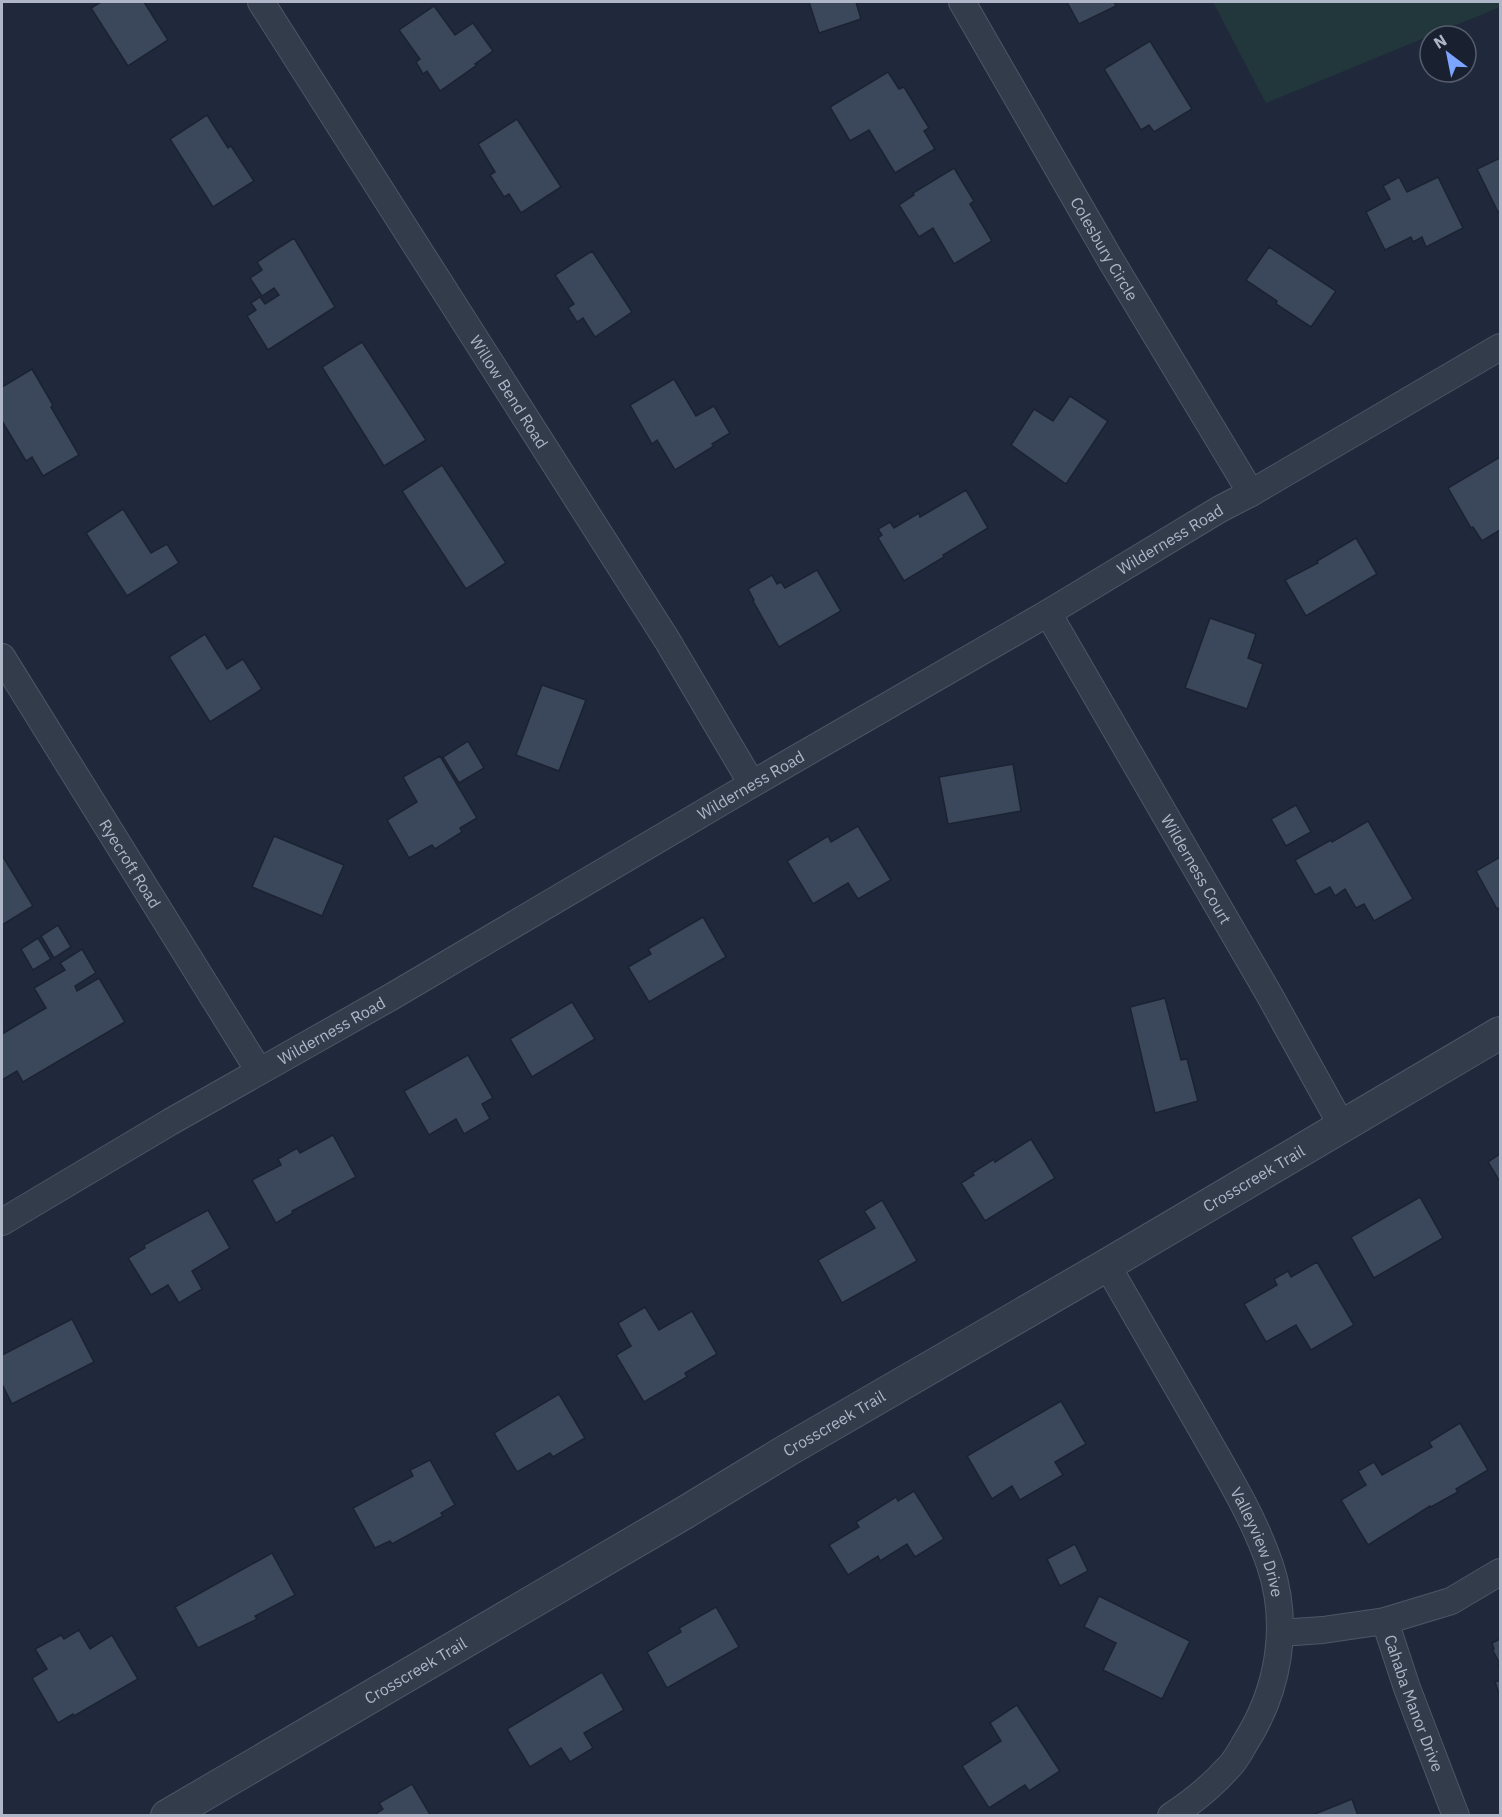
<svg xmlns="http://www.w3.org/2000/svg" width="1502" height="1817" font-family="'IBM Plex Sans',sans-serif">
	<rect width="100%" height="100%" fill="#20293b"/>
	<path fill="#22373c" d="M 1213,2 L 1500,2 L 1500,7 L 1266,103 Z"/>
	<g fill="#3b475b" stroke="#1b2332" stroke-width="1.5">
		<path d="M 101,2 L 144,2 L 168,40 L 128,66 L 91,8 Z"/>
		<path d="M 809,2 L 856,2 L 861,19 L 819,33 Z"/>
		<path d="M 1067,2 L 1114,2 L 1116,6 L 1079,24 Z"/>
		<path d="M 434,6 L 455,35 L 473,23 L 493,51 L 475,64 L 477,65 L 440,91 L 427,71 L 423,74 L 416,62 L 420,59 L 399,30 Z"/>
		<path d="M 1150,41 L 1192,109 L 1154,132 L 1149,125 L 1141,130 L 1104,69 Z"/>
		<path d="M 888,72 L 899,89 L 904,87 L 929,128 L 924,131 L 935,149 L 895,173 L 869,130 L 850,141 L 830,107 Z"/>
		<path d="M 207,115 L 228,148 L 231,146 L 254,181 L 213,207 L 170,139 Z"/>
		<path d="M 517,119 L 561,187 L 521,213 L 509,194 L 504,197 L 490,175 L 495,172 L 478,144 Z"/>
		<path d="M 1500,158 L 1500,211 L 1498,212 L 1477,169 Z"/>
		<path d="M 954,168 L 974,201 L 970,204 L 992,241 L 954,264 L 933,228 L 919,237 L 899,205 L 914,195 L 913,193 Z"/>
		<path d="M 1399,177 L 1407,192 L 1438,177 L 1463,228 L 1426,247 L 1422,237 L 1413,242 L 1411,237 L 1385,250 L 1366,212 L 1390,199 L 1383,186 Z"/>
		<path d="M 294,238 L 335,307 L 268,350 L 247,316 L 256,310 L 251,303 L 260,297 L 265,304 L 279,295 L 274,288 L 262,296 L 250,278 L 262,270 L 257,262 Z"/>
		<path d="M 1269,247 L 1336,291 L 1311,327 L 1276,304 L 1277,301 L 1246,280 Z"/>
		<path d="M 592,251 L 632,312 L 595,337 L 583,318 L 577,322 L 568,308 L 574,304 L 555,275 Z"/>
		<path d="M 362,342 L 426,440 L 384,466 L 322,367 Z"/>
		<path d="M 32,369 L 53,405 L 51,407 L 79,455 L 43,476 L 32,457 L 26,461 L 2,421 L 2,387 Z"/>
		<path d="M 674,379 L 696,416 L 714,406 L 730,433 L 712,444 L 714,446 L 675,470 L 657,440 L 652,444 L 630,405 Z"/>
		<path d="M 1070,396 L 1108,421 L 1066,484 L 1011,445 L 1034,409 L 1053,421 Z"/>
		<path d="M 1500,457 L 1500,530 L 1482,541 L 1473,527 L 1471,528 L 1448,488 Z"/>
		<path d="M 442,465 L 506,563 L 466,589 L 402,491 Z"/>
		<path d="M 966,490 L 988,528 L 943,555 L 944,557 L 904,581 L 878,538 L 882,535 L 878,529 L 890,522 L 894,528 L 919,513 L 920,517 Z"/>
		<path d="M 123,509 L 151,553 L 167,544 L 179,563 L 127,596 L 86,533 Z"/>
		<path d="M 1356,538 L 1377,574 L 1306,616 L 1285,580 L 1318,563 L 1317,561 Z"/>
		<path d="M 817,570 L 841,611 L 779,647 L 753,601 L 754,600 L 748,589 L 772,575 L 777,584 L 781,582 L 785,588 Z"/>
		<path d="M 1210,618 L 1256,634 L 1248,658 L 1263,664 L 1247,709 L 1185,688 Z"/>
		<path d="M 205,634 L 227,669 L 243,659 L 262,689 L 210,722 L 169,657 Z"/>
		<path d="M 542,685 L 586,700 L 559,771 L 516,755 Z"/>
		<path d="M 468,741 L 484,768 L 459,783 L 443,757 Z"/>
		<path d="M 440,756 L 477,818 L 460,828 L 462,832 L 435,849 L 432,845 L 409,858 L 387,820 L 417,802 L 403,777 Z"/>
		<path d="M 1013,764 L 1021,811 L 948,824 L 939,777 Z"/>
		<path d="M 1296,805 L 1311,832 L 1286,846 L 1271,819 Z"/>
		<path d="M 1368,821 L 1413,899 L 1374,921 L 1364,904 L 1356,908 L 1345,889 L 1335,896 L 1330,887 L 1315,895 L 1295,860 L 1331,840 L 1332,842 Z"/>
		<path d="M 858,826 L 891,880 L 858,899 L 848,883 L 813,904 L 787,861 L 828,836 L 831,842 Z"/>
		<path d="M 274,836 L 344,865 L 322,916 L 252,887 Z"/>
		<path d="M 2,855 L 33,906 L 2,925 Z"/>
		<path d="M 1500,857 L 1500,907 L 1497,909 L 1476,871 Z"/>
		<path d="M 703,917 L 726,957 L 649,1002 L 628,967 L 651,954 L 648,949 Z"/>
		<path d="M 58,925 L 71,947 L 54,958 L 41,936 Z"/>
		<path d="M 38,938 L 51,959 L 33,970 L 21,949 Z"/>
		<path d="M 82,949 L 96,973 L 75,986 L 77,991 L 99,978 L 125,1022 L 23,1082 L 17,1071 L 2,1080 L 2,1034 L 46,1008 L 34,988 L 65,970 L 60,963 Z"/>
		<path d="M 1165,998 L 1181,1060 L 1187,1059 L 1198,1101 L 1155,1113 L 1130,1007 Z"/>
		<path d="M 572,1002 L 595,1039 L 532,1077 L 510,1039 Z"/>
		<path d="M 468,1055 L 493,1098 L 482,1104 L 490,1119 L 464,1134 L 456,1119 L 429,1135 L 404,1091 Z"/>
		<path d="M 333,1135 L 356,1177 L 292,1211 L 293,1213 L 276,1223 L 252,1180 L 281,1165 L 278,1159 L 297,1148 L 300,1153 Z"/>
		<path d="M 1031,1139 L 1055,1178 L 985,1221 L 961,1183 L 974,1175 L 972,1173 L 994,1159 L 995,1162 Z"/>
		<path d="M 1500,1154 L 1500,1182 L 1488,1162 Z"/>
		<path d="M 1420,1197 L 1443,1238 L 1374,1278 L 1351,1237 Z"/>
		<path d="M 882,1200 L 917,1261 L 842,1303 L 818,1260 L 875,1228 L 864,1211 Z"/>
		<path d="M 208,1210 L 230,1248 L 192,1271 L 202,1289 L 179,1303 L 168,1285 L 151,1295 L 128,1258 L 145,1248 L 144,1245 Z"/>
		<path d="M 1317,1262 L 1354,1325 L 1311,1350 L 1296,1325 L 1266,1342 L 1244,1304 L 1277,1285 L 1274,1279 L 1288,1271 L 1291,1277 Z"/>
		<path d="M 645,1307 L 659,1330 L 692,1311 L 717,1354 L 685,1373 L 687,1377 L 644,1402 L 616,1355 L 631,1346 L 618,1323 Z"/>
		<path d="M 72,1319 L 94,1362 L 12,1404 L 2,1384 L 2,1355 Z"/>
		<path d="M 559,1394 L 585,1438 L 553,1457 L 550,1453 L 517,1472 L 494,1433 Z"/>
		<path d="M 1061,1401 L 1086,1444 L 1055,1462 L 1063,1475 L 1020,1500 L 1012,1486 L 992,1499 L 967,1456 Z"/>
		<path d="M 1460,1423 L 1488,1470 L 1456,1489 L 1458,1492 L 1431,1507 L 1430,1506 L 1368,1545 L 1341,1500 L 1366,1485 L 1358,1471 L 1374,1462 L 1382,1475 L 1432,1447 L 1429,1442 Z"/>
		<path d="M 430,1460 L 455,1505 L 441,1513 L 443,1516 L 392,1544 L 390,1541 L 375,1548 L 353,1508 L 413,1476 L 410,1470 Z"/>
		<path d="M 914,1491 L 944,1539 L 915,1557 L 907,1544 L 880,1561 L 878,1556 L 848,1575 L 829,1545 L 859,1527 L 856,1522 L 896,1497 L 898,1501 Z"/>
		<path d="M 1075,1544 L 1088,1571 L 1060,1586 L 1047,1559 Z"/>
		<path d="M 272,1553 L 295,1595 L 255,1616 L 257,1619 L 198,1648 L 175,1607 Z"/>
		<path d="M 1099,1596 L 1190,1641 L 1162,1699 L 1103,1670 L 1116,1643 L 1084,1627 Z"/>
		<path d="M 716,1607 L 739,1647 L 667,1688 L 647,1652 L 681,1632 L 679,1628 Z"/>
		<path d="M 79,1630 L 90,1649 L 112,1635 L 138,1679 L 74,1716 L 73,1714 L 58,1723 L 32,1678 L 47,1669 L 35,1649 L 61,1635 L 64,1639 Z"/>
		<path d="M 1500,1639 L 1500,1671 L 1498,1665 L 1500,1664 L 1492,1649 L 1494,1649 L 1492,1643 Z"/>
		<path d="M 602,1672 L 624,1710 L 584,1733 L 593,1748 L 570,1762 L 561,1748 L 530,1767 L 507,1729 Z"/>
		<path d="M 1500,1680 L 1500,1696 L 1495,1682 Z"/>
		<path d="M 1017,1705 L 1060,1771 L 1029,1791 L 1025,1785 L 989,1808 L 962,1766 L 1001,1741 L 990,1723 Z"/>
		<path d="M 412,1784 L 431,1816 L 373,1816 L 383,1809 L 379,1803 Z"/>
		<path d="M 1352,1799 L 1358,1816 L 1310,1816 Z"/>
	</g>
	<g fill="none" stroke-linecap="round" stroke-linejoin="round">
		<g stroke="#4e5666" stroke-width="28">
			<g id="minor">
				<path id="s1" d="M 261,2 L 667,640 L 752,784"/>
				<path id="s2" d="M 962,2 L 1110,259 L 1251,493"/>
				<path id="s3" d="M 1048,613 L 1270,996 L 1342,1126"/>
				<path id="s4" d="M 2,657 L 259,1071"/>
				<path id="s5" d="M 2,1222 L 170,1122 L 391,997 L 752,784 L 1048,613 L 1220,509 L 1251,493 L 1500,347"/>
				<path id="s6" d="M 1107,1265 C 1137,1318 1168,1370 1198,1423 C 1224,1469 1253,1515 1270,1565 C 1290,1625 1279,1690 1245,1743 C 1240,1752 1235,1762 1227,1769 C 1211,1787 1192,1802 1171,1816"/>
				<path id="s7" d="M 1385,1621 L 1407,1688 L 1456,1816"/>
				<path d="M 1280,1633 L 1323,1630 L 1385,1621 L 1451,1601 L 1500,1572"/>
			</g>
		</g>
		<g stroke="#4e5666" stroke-width="34">
			<g id="tertiary">
				<path id="s8" d="M 167,1816 L 684,1513 L 786,1451 L 1107,1265 L 1500,1033"/>
			</g>
		</g>
		<use href="#minor" stroke="#333c4b" stroke-width="26"/>
		<use href="#tertiary" stroke="#333c4b" stroke-width="32"/>
	</g>
	<g text-anchor="middle" dominant-baseline="central" stroke-width="4.5" stroke-linejoin="round" paint-order="stroke">
		<g font-size="16" fill="#aeb6c8" stroke="#192130">
			<text stroke="none"><textPath href="#s2" startOffset="285">Colesbury Circle</textPath></text>
			<text stroke="none"><textPath href="#s1" startOffset="462">Willow Bend Road</textPath></text>
			<text stroke="none"><textPath href="#s5" startOffset="1353">Wilderness Road</textPath></text>
			<text stroke="none"><textPath href="#s5" startOffset="867">Wilderness Road</textPath></text>
			<text stroke="none"><textPath href="#s4" startOffset="243">Ryecroft Road</textPath></text>
			<text stroke="none"><textPath href="#s3" startOffset="296">Wilderness Court</textPath></text>
			<text stroke="none"><textPath href="#s5" startOffset="381">Wilderness Road</textPath></text>
			<text stroke="none"><textPath href="#s8" startOffset="1260">Crosscreek Trail</textPath></text>
			<text stroke="none"><textPath href="#s8" startOffset="774">Crosscreek Trail</textPath></text>
			<text stroke="none"><textPath href="#s6" startOffset="316">Valleyview Drive</textPath></text>
			<text stroke="none"><textPath href="#s8" startOffset="288">Crosscreek Trail</textPath></text>
			<text stroke="none"><textPath href="#s7" startOffset="87">Cahaba Manor Drive</textPath></text>
		</g>
	</g>
	<rect width="1502" height="1817" fill="none" stroke="#aeb6c8" stroke-width="6"/>
	<g transform="translate(1448 54) rotate(328)"><circle r="28" fill="#192130" stroke="#555d6d" stroke-width="1.5"/>
	<path d="M0-4.5L10 22L0 15L-10 22Z" fill="#7ca5ff"/>
	<text y="-9" font-size="16" font-weight="bold" text-anchor="middle" fill="#aeb6c8">N</text>
	</g>
</svg>
